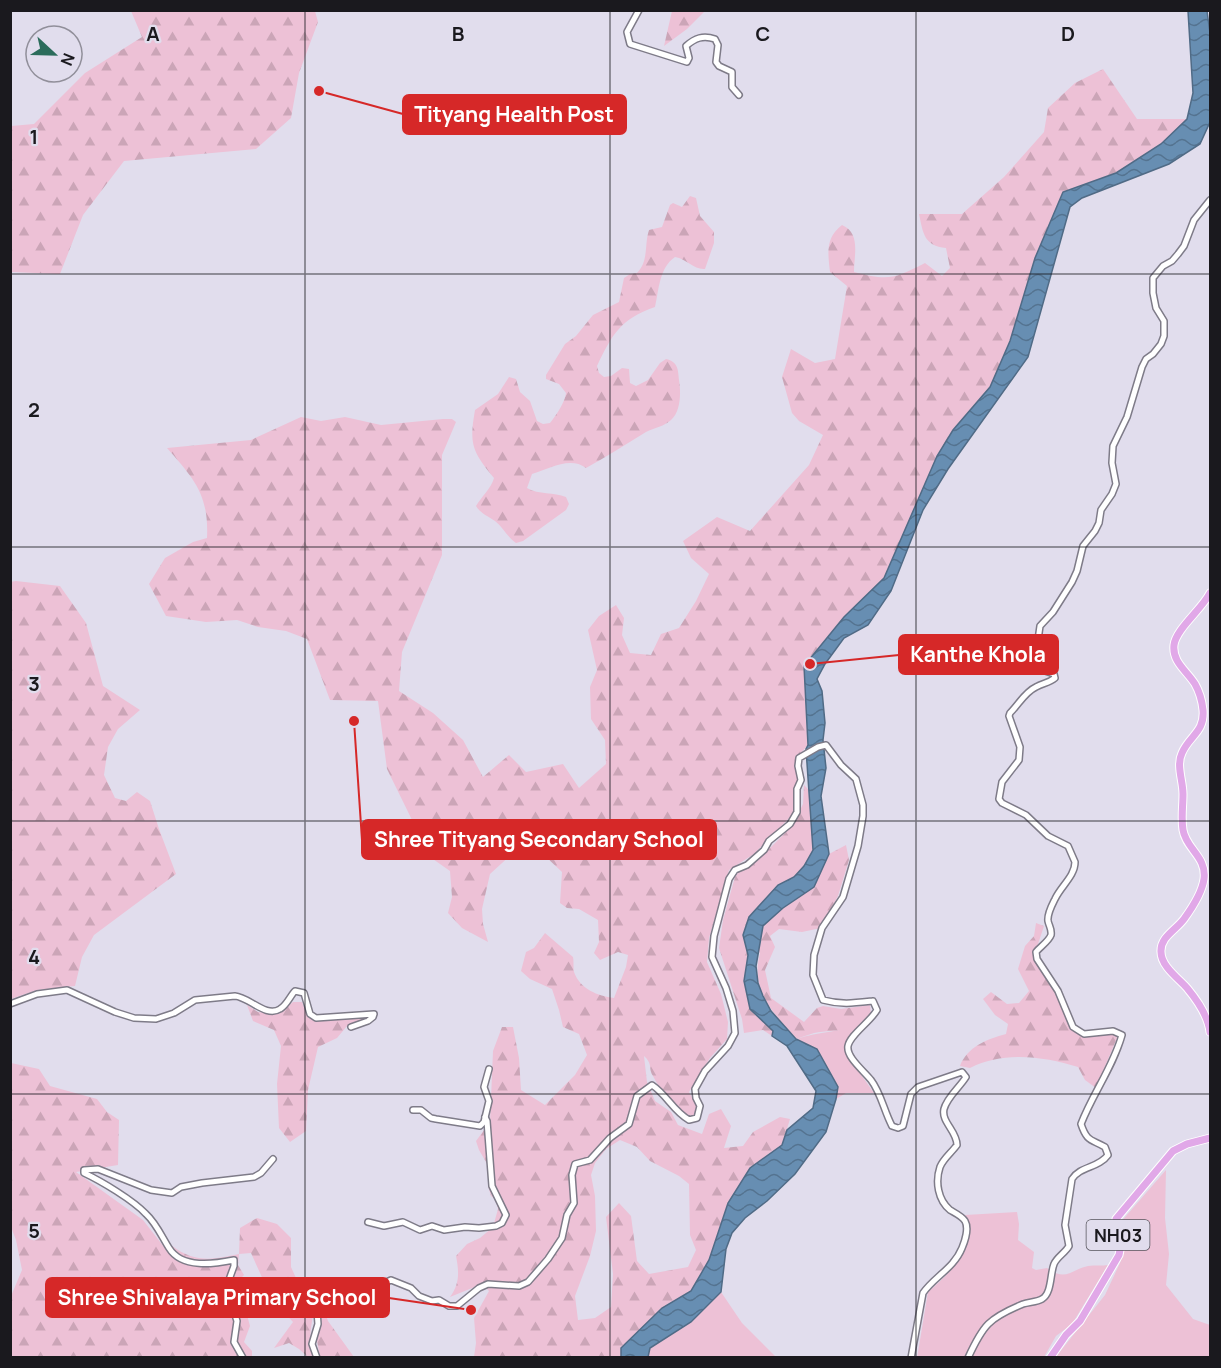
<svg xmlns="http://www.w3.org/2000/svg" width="1221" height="1368" font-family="Manrope,sans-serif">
	<defs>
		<pattern id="forest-firs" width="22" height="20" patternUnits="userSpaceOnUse" patternTransform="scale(1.5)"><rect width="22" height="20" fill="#edc1d6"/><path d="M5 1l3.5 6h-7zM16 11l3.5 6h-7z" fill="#cba5b7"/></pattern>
		<pattern id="water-waves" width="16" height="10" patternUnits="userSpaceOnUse" patternTransform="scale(1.5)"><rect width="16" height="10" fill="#678eb2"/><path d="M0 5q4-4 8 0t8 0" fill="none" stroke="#547390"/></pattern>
	</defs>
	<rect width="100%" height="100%" fill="#e1dded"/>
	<g fill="#edc1d6">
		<path d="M 863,1023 C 853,1032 846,1039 845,1052 L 874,1093 L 846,1093 L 836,1099 L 838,1086 L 817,1049 L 796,1039 C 820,1031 840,1033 863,1023 Z"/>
		<path d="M 1166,1170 L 1165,1218 L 1169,1254 L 1166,1285 L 1193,1319 L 1210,1325 L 1210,1357 L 1055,1358 L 1105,1295 L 1120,1263 L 1125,1245 L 1120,1223 Z"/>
		<path d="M 1017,1212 L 1019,1224 L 1018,1240 L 1034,1252 L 1032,1268 L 1036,1270 L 1047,1268 C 1066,1282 1070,1270 1088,1266 C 1095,1265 1102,1266 1108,1265 L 1072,1324 L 1056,1336 L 1044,1357 L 917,1358 L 928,1292 C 950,1273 978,1247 965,1215 Z"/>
		<path d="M 721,1292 L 742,1323 L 776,1357 L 648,1358 L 650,1348 L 691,1322 Z"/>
	</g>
	<g fill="url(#forest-firs)" fill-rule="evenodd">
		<path d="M 131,11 L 315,11 L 318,22 L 299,73 L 291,118 L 256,149 L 124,161 L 83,215 L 60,274 L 11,272 L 11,126 L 34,124 L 85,73 L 142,37 Z"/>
		<path d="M 672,11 L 705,11 L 687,29 L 664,46 Z"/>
		<path d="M 1103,69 L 1137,119 L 1187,119 L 1161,144 L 1116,173 L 1063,192 L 1035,258 L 1010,341 L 990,387 L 953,430 L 937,456 L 884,578 L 844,617 L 804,665 L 808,745 L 797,757 L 795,763 L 799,780 L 794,813 L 754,854 L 729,870 L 709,938 L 707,962 L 721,994 L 728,1022 L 727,1039 L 710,1058 L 689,1092 L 697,1106 L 693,1117 C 676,1113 661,1091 653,1076 C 648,1068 653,1064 644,1056 L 647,1082 L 655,1101 L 671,1112 L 678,1125 L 702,1134 L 709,1114 L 721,1109 L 731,1126 L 724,1148 L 743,1146 L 753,1132 L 780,1117 L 790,1119 L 782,1145 L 750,1168 L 728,1203 L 709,1260 L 691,1291 L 662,1308 L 621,1348 L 621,1357 L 474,1357 L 476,1343 L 474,1318 L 489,1291 L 482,1284 L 450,1297 C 460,1283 459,1272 456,1256 L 467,1244 L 480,1238 L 493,1227 L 498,1209 L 496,1200 L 491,1196 L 488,1186 L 489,1167 L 479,1150 L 476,1141 L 490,1122 L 493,1051 L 502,1027 L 513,1027 L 519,1058 L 521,1090 L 545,1105 L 575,1075 L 587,1055 L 579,1034 L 563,1027 L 559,1010 L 552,989 L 530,979 L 521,971 L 526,952 L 534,948 L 545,933 L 573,957 C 574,961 573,968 574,972 C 580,989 598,996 614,998 L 626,967 L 628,955 L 618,952 L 600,960 L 594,953 L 599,942 L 598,920 L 579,909 L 567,908 L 560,903 L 562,872 L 545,856 L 523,844 L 490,874 L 482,909 L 483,924 L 488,942 L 462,928 L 448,913 L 452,897 L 450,871 L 420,850 L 412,820 L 387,769 L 378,701 L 330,700 L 307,639 L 286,631 L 258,627 L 237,620 L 206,622 L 166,616 L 149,584 L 165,558 L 193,542 L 207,538 C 209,494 194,479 167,448 L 251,440 L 301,417 L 321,421 L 345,417 L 381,425 L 443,419 L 452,419 L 456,422 L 442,455 L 442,555 L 402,652 L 399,691 L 433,713 L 463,740 L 483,777 L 509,755 L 526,772 L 563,764 L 579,788 L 606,764 L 605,740 L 591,719 L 590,687 L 597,670 L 588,630 L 599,616 L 616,605 L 624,618 L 622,635 L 630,653 L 651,655 L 661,634 L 679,628 L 696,601 L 709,574 L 691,558 L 683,541 L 717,517 L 750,531 L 809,465 L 823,435 L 799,421 L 792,413 L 782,377 L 791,349 L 815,363 L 835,359 L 847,286 L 830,272 C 828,253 825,238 842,225 C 861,233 854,255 854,272 C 888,281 894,279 925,263 L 942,276 L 950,268 L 946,248 C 924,246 923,233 919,214 L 962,214 L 1004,177 L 1044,132 L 1048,108 L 1075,83 ZM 620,1140 L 637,1147 L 650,1161 L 679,1176 L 689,1184 L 690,1235 L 696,1250 L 688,1267 L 649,1274 L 637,1261 L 631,1216 L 619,1203 L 606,1217 L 613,1274 L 611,1307 L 595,1318 L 578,1320 L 575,1296 L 590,1256 L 596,1231 L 595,1196 L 591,1175 L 595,1163 L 606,1149 Z"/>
		<path d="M 690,196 L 696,198 L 700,216 L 714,232 L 714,243 L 705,269 C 694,270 687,259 675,257 C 659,268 659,290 655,307 C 620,319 612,335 597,366 L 599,373 L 604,377 L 611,376 L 622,368 L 629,369 L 630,383 L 636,386 L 648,380 L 660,363 L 666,359 C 678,362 678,369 679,380 C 681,392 681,411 671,420 C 665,426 654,428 646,432 C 626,444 606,457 586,468 C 570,456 549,469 532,474 L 527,488 C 539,495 554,492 566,497 L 569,504 L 566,510 L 523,541 L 516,543 C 507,537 503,527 495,521 C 488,516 481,514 476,506 C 481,497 491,489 494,478 C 472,451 469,444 475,410 L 498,394 L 509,377 L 516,379 L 520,392 L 530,401 L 537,421 L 543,424 L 550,423 C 557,414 565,402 566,393 L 559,384 L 546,379 L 546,375 L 565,344 L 576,336 L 593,315 L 619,302 L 624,278 L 630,274 L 637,273 C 649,261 644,245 649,230 L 662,227 L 670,205 L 673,203 L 682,207 Z"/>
		<path d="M 16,581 L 60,586 L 86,623 L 103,686 L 140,710 L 118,729 L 108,747 L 104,775 L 115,798 L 126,801 L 137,792 L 150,801 L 159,829 L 176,874 L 94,935 L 82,957 L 75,986 L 37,990 L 11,999 L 10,582 Z"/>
		<path d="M 804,785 L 808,789 L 812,820 L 813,850 L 804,866 L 794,877 L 778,885 L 749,917 L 743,935 L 748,955 L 744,981 L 750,1009 L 773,1031 L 772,1036 L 763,1030 L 744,1033 L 742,1019 L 719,948 L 723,920 L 735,877 L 739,871 L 757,861 L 793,825 L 803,804 Z"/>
		<path d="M 846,845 L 849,860 L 838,896 L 821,928 L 802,932 L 779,929 L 770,936 L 775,947 L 765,970 L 771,998 L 804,1022 L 817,1008 L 823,1006 L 841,1009 L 870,1005 L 871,1014 C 852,1036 839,1028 814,1033 C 808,1035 802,1037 796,1039 C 773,1012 750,992 760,953 L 757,950 L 763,926 L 783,908 L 813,887 L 829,854 Z"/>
		<path d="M 1036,923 L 1044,926 L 1034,956 L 1056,991 L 1073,1030 L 1081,1035 L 1115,1034 L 1117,1038 L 1096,1088 L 1085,1080 L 1078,1067 C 1043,1056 1003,1051 970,1068 L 960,1066 C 967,1047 987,1039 1006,1034 L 1008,1024 L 995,1015 L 983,999 L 991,992 L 1007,1004 L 1019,1003 L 1029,991 L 1018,969 L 1025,946 L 1034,936 Z"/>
		<path d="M 293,1002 L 302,1002 L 306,1013 L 314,1021 L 367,1017 L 364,1020 L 347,1026 L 337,1038 L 318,1047 L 308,1090 L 306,1131 L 290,1142 L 279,1128 L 277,1084 L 281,1046 L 274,1030 L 253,1021 L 247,1005 L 258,1012 L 279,1014 Z"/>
		<path d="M 11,1063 L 39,1069 L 50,1086 L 97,1099 L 107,1112 L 119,1120 L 118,1165 L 76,1172 L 143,1220 L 164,1247 L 171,1245 C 194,1263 212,1260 239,1254 L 240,1228 L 257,1218 L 277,1224 L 291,1238 L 291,1267 L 301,1289 L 321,1297 L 316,1303 C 312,1320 307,1340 313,1357 L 308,1357 L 299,1349 L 289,1343 L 274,1348 L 293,1322 L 282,1310 L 269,1316 L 276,1289 L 265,1284 L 251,1253 L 239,1254 L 238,1265 L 244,1275 L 238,1281 L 239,1285 L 234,1288 L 235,1297 L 241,1309 L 246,1311 L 250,1326 L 244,1342 L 252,1351 L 252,1357 L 11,1358 L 11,1296 L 22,1270 L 16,1240 L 11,1227 Z"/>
		<path d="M 324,1309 L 328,1321 L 354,1357 L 320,1357 L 317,1341 L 320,1310 Z"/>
	</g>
	<path fill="url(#water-waves)" stroke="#506b86" stroke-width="1.5" d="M 1188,11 L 1207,11 L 1210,33 L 1210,122 L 1200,144 L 1169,164 L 1082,198 L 1070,207 L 1028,357 L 948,469 L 923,510 L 891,591 L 868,625 L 844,638 L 825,664 L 817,679 L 822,691 L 825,723 L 823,740 L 826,768 L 821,796 L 829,854 L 814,887 L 783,908 L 763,926 L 756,966 L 758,983 L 763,996 L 771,1011 L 796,1039 L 817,1049 L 838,1087 L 836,1099 L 826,1132 L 795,1174 L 767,1201 L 745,1218 L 732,1233 L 726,1249 L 721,1292 L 691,1322 L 650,1348 L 648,1357 L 621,1358 L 621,1348 L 662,1308 L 691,1291 L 709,1260 L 728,1203 L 750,1168 L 782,1145 L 787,1130 L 813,1108 L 816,1091 L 787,1046 L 772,1036 L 773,1031 L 750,1009 L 744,981 L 748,955 L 743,935 L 749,917 L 778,885 L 794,877 L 804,866 L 813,850 L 806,749 L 808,745 L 804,666 L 844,617 L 884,578 L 937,456 L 953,430 L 990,387 L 1010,341 L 1035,258 L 1063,192 L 1116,173 L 1161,144 L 1187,119 L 1193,93 Z"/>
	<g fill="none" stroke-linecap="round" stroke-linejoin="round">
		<g stroke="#7e7b88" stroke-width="8">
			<g id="minor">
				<path d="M 639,10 L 627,32 L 630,44 L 687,62 L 689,58 L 686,46 C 695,38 703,35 715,39 L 718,45 L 716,62 L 719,66 L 732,72 L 732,87 L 739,95"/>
				<path d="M 10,1004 L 37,994 L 67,990 L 115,1012 L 134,1018 L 156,1019 L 174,1013 L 195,1000 L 235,996 C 249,997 266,1018 280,1009 C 287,1005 290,996 295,991 L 304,993 L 310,1014 L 316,1018 L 374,1014 L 373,1017 L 368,1021 L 351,1027"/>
				<path d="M 413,1110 L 421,1110 L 431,1118 L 436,1119 L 480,1126 L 484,1122 L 489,1101 L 484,1087 L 489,1069"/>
				<path d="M 368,1222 L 384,1226 L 403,1222 L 420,1230 L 432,1226 L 444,1230 L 465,1227 L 479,1228 L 496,1226 L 502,1223 L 506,1215 L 492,1186 L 487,1121 L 485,1117"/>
				<path d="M 243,1358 L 234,1342 L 237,1321 L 226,1288 L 234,1266 L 234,1260 C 214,1264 182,1269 169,1248 C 162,1237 156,1223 146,1214 C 133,1200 101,1181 84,1173 L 84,1170 L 98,1169 L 151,1190 L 172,1193 L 181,1187 L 202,1183 L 254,1177 L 261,1173 L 273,1159"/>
				<path d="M 317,1358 L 312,1344 L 318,1324 L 317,1311 L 320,1304 L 333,1301 L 350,1290 L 373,1288 L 391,1280 L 411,1288 L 419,1296 L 432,1301 L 439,1300 L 449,1306 L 457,1306 L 479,1288 L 488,1284 L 519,1286 L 528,1282 L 548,1259 L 562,1238 L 567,1215 L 574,1203 L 572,1175 L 575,1164 L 590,1160 L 610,1138 L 629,1124 L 637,1096 L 652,1085 C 667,1095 673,1111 689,1120 L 697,1118 L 700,1106 L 696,1098 L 695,1089 L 705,1071 L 728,1046 L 735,1033 L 733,1011 L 726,988 L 712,957 L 714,936 L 729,879 L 735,870 L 747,865 L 764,850 L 769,841 L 790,824 L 797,812 L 797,789 L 801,780 L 798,766 L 799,758 L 818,747 L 826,745 L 841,765 L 856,779 L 863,805 L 863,816 L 858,846 L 843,897 L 822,928 L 814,955 L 813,975 L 823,1000 C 841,1005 855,1003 873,1001 L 877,1010 C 870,1022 850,1035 848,1046 C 846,1057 864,1071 871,1080 C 881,1093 884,1111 892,1126 L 898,1128 L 903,1126 L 911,1094 L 918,1087 L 962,1072 L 966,1077 C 960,1087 947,1097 944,1109 C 941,1122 957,1131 957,1145 C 952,1152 943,1159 940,1167 C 935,1182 938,1200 950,1210 C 955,1213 962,1216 965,1221 C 969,1228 965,1241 962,1248 C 954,1268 934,1277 923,1293 L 911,1358"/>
				<path d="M 968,1358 C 983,1325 989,1318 1023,1304 C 1029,1302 1037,1302 1042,1299 C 1052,1293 1050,1274 1054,1264 C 1057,1257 1065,1253 1069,1246 L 1065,1225 L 1072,1179 C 1080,1166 1099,1168 1108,1155 L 1105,1147 C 1091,1139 1087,1142 1081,1124 C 1093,1093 1113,1067 1122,1035 L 1113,1031 L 1084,1034 L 1073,1027 L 1058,991 L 1037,959 L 1036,952 C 1040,947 1049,941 1051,935 C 1052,929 1049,926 1048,921 C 1047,914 1052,905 1055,899 C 1061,886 1075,876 1075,862 L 1068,846 L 1048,836 L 1026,815 L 1002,803 L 999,799 L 1002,782 L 1019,760 L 1020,747 L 1009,716 L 1010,713 C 1019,704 1025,692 1036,687 C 1043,683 1049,683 1055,678 L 1054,674 L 1042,670 L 1036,654 L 1040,626 L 1053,612 L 1072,582 L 1077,571 L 1083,546 L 1095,531 L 1099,523 L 1101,510 L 1112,494 L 1116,484 L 1112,463 L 1113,446 L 1127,417 L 1142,367 L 1146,359 L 1153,354 L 1161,344 L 1164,336 L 1164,321 L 1156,308 L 1153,293 L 1153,278 L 1163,266 L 1172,261 L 1178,254 L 1184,246 L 1194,220 L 1210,200"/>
			</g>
		</g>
		<g stroke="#fff" stroke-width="9">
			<g id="major">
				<path d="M 1210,593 C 1202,609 1176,629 1174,645 C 1172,662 1187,671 1195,684 C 1199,691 1202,701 1203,710 C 1205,732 1189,736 1182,753 C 1176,765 1183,781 1183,794 C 1183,806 1181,818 1183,830 C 1186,849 1207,857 1204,879 C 1202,893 1192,908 1184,919 C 1176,930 1160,937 1161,952 C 1161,966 1178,978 1187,988 C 1197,1000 1208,1015 1210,1032"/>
				<path d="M 1050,1358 L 1066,1335 L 1080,1321 L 1119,1255 L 1121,1245 L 1116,1219 L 1173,1151 L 1187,1144 L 1210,1138"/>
			</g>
		</g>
		<use href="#minor" stroke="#fff" stroke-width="5"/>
		<use href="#major" stroke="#e1a8e8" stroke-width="7"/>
	</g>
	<path fill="none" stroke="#1a191e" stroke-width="1.5" stroke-opacity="0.55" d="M 305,10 L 305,1358M 610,10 L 610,1358M 916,10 L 916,1358M 10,274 L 1210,274M 10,547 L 1210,547M 10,821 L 1210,821M 10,1094 L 1210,1094"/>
	<g text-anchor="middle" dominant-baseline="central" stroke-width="4.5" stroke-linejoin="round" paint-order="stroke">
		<rect fill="#e1dded" stroke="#56545c" stroke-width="1.5" x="1086.5" y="1220" width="63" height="30" rx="4.5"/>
		<g font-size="18" font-weight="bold" fill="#1a191e">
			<text x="1118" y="1235">NH03</text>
		</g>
	</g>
	<g font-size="20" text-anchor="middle" font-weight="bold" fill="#1a191e" stroke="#e1dded" stroke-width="4.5" stroke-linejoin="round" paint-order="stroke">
		<text x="153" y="41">A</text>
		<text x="458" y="41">B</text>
		<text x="763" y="41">C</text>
		<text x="1068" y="41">D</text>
		<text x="34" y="144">1</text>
		<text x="34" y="417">2</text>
		<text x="34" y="691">3</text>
		<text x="34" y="964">4</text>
		<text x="34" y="1238">5</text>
	</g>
	<path fill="none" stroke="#d62828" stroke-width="2" d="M319 91L403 114M810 664L899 655M354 721L362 840M471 1310L389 1298"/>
	<g fill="#d62828" stroke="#e1dded" stroke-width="2">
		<circle cx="319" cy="91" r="6"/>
		<circle cx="810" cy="664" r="6"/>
		<circle cx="354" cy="721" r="6"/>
		<circle cx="471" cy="1310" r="6"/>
	</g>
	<g fill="#d62828" stroke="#d62828" stroke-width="2">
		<rect x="403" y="95" width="223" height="39" rx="6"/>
		<rect x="899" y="635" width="159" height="39" rx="6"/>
		<rect x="362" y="820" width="354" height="39" rx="6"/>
		<rect x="46" y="1278" width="343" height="39" rx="6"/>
	</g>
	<g font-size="21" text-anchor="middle" font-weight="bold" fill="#fff">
		<text x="514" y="122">Tityang Health Post</text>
		<text x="978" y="662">Kanthe Khola</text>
		<text x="539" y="847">Shree Tityang Secondary School</text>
		<text x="217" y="1305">Shree Shivalaya Primary School</text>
	</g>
	<rect width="1221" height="1368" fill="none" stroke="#1a191e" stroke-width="24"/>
	<g transform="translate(54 54) rotate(112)"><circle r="28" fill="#e1dded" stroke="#918f9a" stroke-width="1.5"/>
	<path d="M0-4.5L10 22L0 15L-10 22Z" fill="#2b6c5b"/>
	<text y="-9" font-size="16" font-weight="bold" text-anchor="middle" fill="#1a191e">N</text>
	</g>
</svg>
